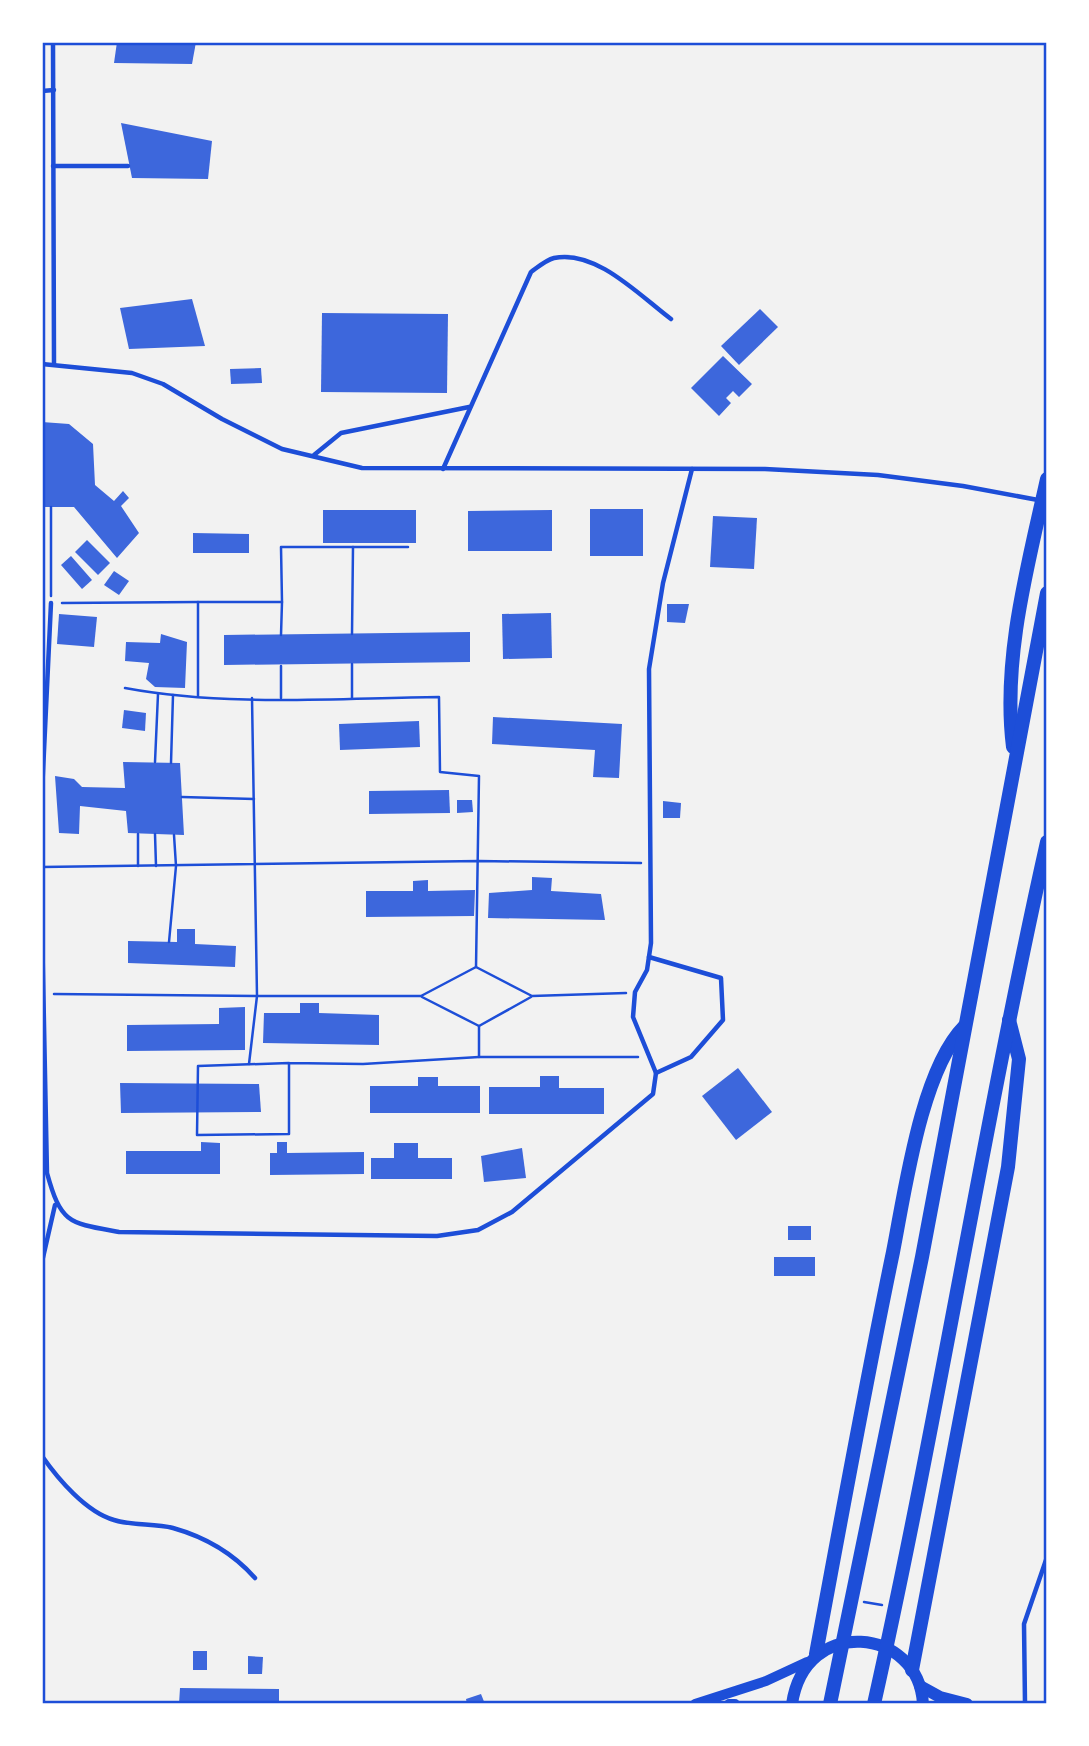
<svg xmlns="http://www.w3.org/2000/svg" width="1089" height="1746" font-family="Montserrat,sans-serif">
	<rect width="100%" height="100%" fill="#f2f2f2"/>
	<g fill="#3d67dc">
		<path d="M 117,42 L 196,42 L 192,64 L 114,63 Z"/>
		<path d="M 121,123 L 212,141 L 208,179 L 132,178 Z"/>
		<path d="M 192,299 L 205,346 L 129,349 L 120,308 Z"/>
		<path d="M 760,309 L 778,327 L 739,365 L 721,346 Z"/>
		<path d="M 322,313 L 448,314 L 447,393 L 321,392 Z"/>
		<path d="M 723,356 L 752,384 L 739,397 L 733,391 L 726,398 L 731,403 L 719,416 L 691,388 Z"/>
		<path d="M 261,368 L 262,383 L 231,384 L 230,369 Z"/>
		<path d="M 42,422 L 69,424 L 93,444 L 95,485 L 114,501 L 123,491 L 129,498 L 121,506 L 139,533 L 117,558 L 74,507 L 42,507 Z"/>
		<rect x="590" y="509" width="53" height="47"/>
		<rect x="323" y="510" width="93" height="33"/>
		<path d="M 552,510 L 552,551 L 468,551 L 468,511 Z"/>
		<path d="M 713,516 L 757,518 L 754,569 L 710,567 Z"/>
		<path d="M 193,533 L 249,534 L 249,553 L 193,553 Z"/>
		<path d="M 87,540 L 110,563 L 98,575 L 75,552 Z"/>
		<path d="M 71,556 L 92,580 L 82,589 L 61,565 Z"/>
		<path d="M 114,571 L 129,581 L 119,595 L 104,585 Z"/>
		<path d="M 667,604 L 689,604 L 685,623 L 667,622 Z"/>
		<path d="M 551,613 L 552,658 L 503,659 L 502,614 Z"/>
		<path d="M 59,614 L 97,617 L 94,647 L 57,644 Z"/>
		<path d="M 470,632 L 470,662 L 224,665 L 224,635 Z"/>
		<path d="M 161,634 L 187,642 L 185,688 L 155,687 L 146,679 L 149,663 L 125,661 L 126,642 L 160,643 Z"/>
		<path d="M 124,710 L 146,713 L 145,731 L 122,728 Z"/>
		<path d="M 493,717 L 622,724 L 619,778 L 593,777 L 595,750 L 492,744 Z"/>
		<path d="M 419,721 L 420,747 L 340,750 L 339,724 Z"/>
		<path d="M 123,762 L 180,763 L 184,835 L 128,833 L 126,811 L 80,806 L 79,834 L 59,833 L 55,776 L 74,779 L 82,787 L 125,788 Z"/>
		<path d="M 449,790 L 450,813 L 369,814 L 369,791 Z"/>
		<path d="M 457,800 L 472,800 L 473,812 L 457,813 Z"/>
		<path d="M 663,801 L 681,803 L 680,818 L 663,818 Z"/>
		<path d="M 532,877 L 552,878 L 551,891 L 601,894 L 605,920 L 488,918 L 489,893 L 532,890 Z"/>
		<path d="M 428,880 L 428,891 L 475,890 L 474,916 L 366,917 L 366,891 L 413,891 L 413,881 Z"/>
		<path d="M 177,929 L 195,929 L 195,944 L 236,946 L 235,967 L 128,963 L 128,941 L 177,942 Z"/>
		<path d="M 300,1003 L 319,1003 L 319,1013 L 379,1015 L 379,1045 L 263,1043 L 264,1013 L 300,1013 Z"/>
		<path d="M 245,1007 L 245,1050 L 127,1051 L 127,1025 L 219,1024 L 219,1008 Z"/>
		<path d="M 738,1068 L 772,1112 L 736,1140 L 702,1096 Z"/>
		<path d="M 540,1076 L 559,1076 L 559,1088 L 604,1088 L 604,1114 L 489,1114 L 489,1087 L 540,1087 Z"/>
		<path d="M 418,1077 L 438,1077 L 438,1086 L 480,1086 L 480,1113 L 370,1113 L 370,1086 L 418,1086 Z"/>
		<path d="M 120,1083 L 259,1084 L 261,1112 L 121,1113 Z"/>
		<path d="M 201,1142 L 220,1143 L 220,1174 L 126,1174 L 126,1151 L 201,1151 Z"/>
		<path d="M 277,1142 L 287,1142 L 287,1153 L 364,1152 L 364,1174 L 270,1175 L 270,1153 L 277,1153 Z"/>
		<path d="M 394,1143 L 418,1143 L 418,1158 L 452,1158 L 452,1179 L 371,1179 L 371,1158 L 394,1158 Z"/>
		<path d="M 522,1148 L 526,1178 L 484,1182 L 481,1156 Z"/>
		<rect x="788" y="1226" width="23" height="14"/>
		<rect x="774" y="1257" width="41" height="19"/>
		<rect x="193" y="1651" width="14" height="19"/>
		<path d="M 248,1656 L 263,1657 L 262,1674 L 248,1674 Z"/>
		<path d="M 180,1688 L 279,1689 L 279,1704 L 179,1704 Z"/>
		<path d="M 481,1694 L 485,1704 L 467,1704 L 466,1699 Z"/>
	</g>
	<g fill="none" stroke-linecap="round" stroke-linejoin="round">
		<g stroke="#1d4ed8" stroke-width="2.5">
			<path d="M 51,596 L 51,507"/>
			<path d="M 62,603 L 198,602"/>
			<path d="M 352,634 L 353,547"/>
			<path d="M 281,635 L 282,602"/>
			<path d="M 352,664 L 352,698"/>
			<path d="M 281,666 L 281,698"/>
			<path d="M 125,688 C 227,707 336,698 439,697 L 440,772 L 479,776 L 476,967"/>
			<path d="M 198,696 L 198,602 L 282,602 L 281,547 L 408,547"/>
			<path d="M 155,762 L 158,694"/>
			<path d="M 171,763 L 173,695"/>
			<path d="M 182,797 L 254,799"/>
			<path d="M 138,834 L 138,866"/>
			<path d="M 155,834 L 156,866"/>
			<path d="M 42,867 L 479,861 L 641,863"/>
			<path d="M 169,942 L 176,866 L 174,835"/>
			<path d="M 54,994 L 257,996 L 252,698"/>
			<path d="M 422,997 L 479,1026 L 479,1057"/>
			<path d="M 479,1026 L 531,997"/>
			<path d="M 289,1063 L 198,1066 L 197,1135 L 289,1134 L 289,1063 L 363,1064 L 479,1057 L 638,1057"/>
			<path d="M 249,1064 L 257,996 L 421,996 L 476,967 L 532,996 L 626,993"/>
			<path d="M 864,1602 L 882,1605"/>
		</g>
		<g stroke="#1d4ed8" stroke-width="4.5">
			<path d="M 53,42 L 54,364"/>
			<path d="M 42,91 L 54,90"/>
			<path d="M 53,166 L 128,166"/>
			<path d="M 42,364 L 132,373 L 163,384 L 222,419 L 282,449 L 362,468 L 765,469 L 878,475 L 963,486 L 1038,500"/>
			<path d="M 314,455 L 341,433 L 469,407"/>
			<path d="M 443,469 L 531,272 C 538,267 546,260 554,258 C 596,249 640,296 671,319"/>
			<path d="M 42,793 L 51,603"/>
			<path d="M 42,925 L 47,1173 C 61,1224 69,1223 119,1232 L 437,1236 L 478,1230 L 512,1212 L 653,1094 L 656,1073 L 633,1017 L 635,992 L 647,970 L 651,943 L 649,669 L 663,583 L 692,469"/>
			<path d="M 649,957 L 721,978 L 723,1020 L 691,1057 L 656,1073"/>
			<path d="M 42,1262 L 55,1205"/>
			<path d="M 42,1456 C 58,1479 86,1512 114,1520 C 133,1526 154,1523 173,1528 C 205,1537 233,1553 255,1578"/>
			<path d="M 1025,1704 L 1024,1624 L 1047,1557"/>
		</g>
		<g stroke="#1d4ed8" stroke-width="10">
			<path d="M 695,1704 L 766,1681 L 807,1662"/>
			<path d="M 729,1704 L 735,1704"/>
		</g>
		<g stroke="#1d4ed8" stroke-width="12">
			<path d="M 920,1686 L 940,1697 L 967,1704"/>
			<path d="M 792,1704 C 805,1615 919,1627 923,1704"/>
		</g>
		<g stroke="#1d4ed8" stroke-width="14">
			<path d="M 1013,747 C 1002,659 1028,565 1047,479"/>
			<path d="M 816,1654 C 841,1520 865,1386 893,1252 C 905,1191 921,1071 964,1027"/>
			<path d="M 912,1670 L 1008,1167 L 1019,1059 L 1009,1020"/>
			<path d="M 830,1704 L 922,1257 L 1047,593"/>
			<path d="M 874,1704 C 938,1418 983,1128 1047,842"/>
		</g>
	</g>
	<rect width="1089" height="1746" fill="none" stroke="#ffffff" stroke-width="88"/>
	<rect x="44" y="44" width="1001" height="1658" fill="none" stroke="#1d4ed8" stroke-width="2.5"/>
</svg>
